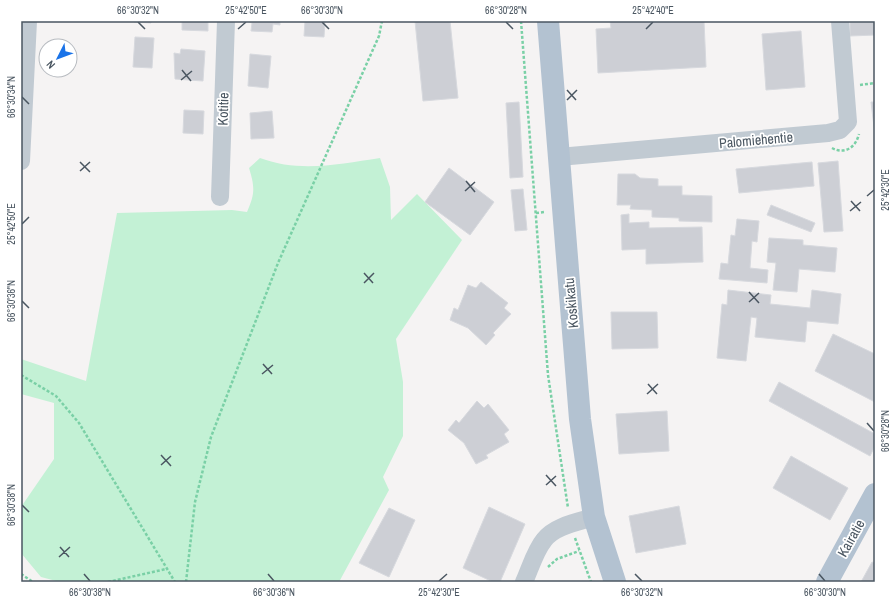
<svg xmlns="http://www.w3.org/2000/svg" width="896" height="603" font-family="'Archivo Narrow',sans-serif">
	<rect width="100%" height="100%" fill="#f5f3f3"/>
	<path fill="#c3f1d5" d="M 260,158 C 300,173 339,164 380,158 L 390,187 L 391,220 L 417,194 L 462,240 L 396,339 L 403,382 L 403,436 L 383,477 L 389,490 L 339,582 L 60,582 L 41,577 L 21,553 L 21,507 L 54,459 L 54,403 L 21,394 L 21,359 L 86,381 L 117,213 L 232,210 L 247,212 C 255,194 255,187 249,168 Z"/>
	<g fill="#cdcfd5" stroke="#d7d9de">
		<path d="M 134,21 L 151,21 L 151,23 L 134,22 Z"/>
		<path d="M 182,21 L 208,21 L 208,31 L 182,30 Z"/>
		<path d="M 247,21 L 280,21 L 280,25 L 273,24 L 272,32 L 251,31 L 252,23 Z"/>
		<path d="M 305,21 L 325,21 L 324,37 L 304,36 Z"/>
		<path d="M 415,21 L 450,21 L 458,98 L 423,101 Z"/>
		<path d="M 610,21 L 704,21 L 706,67 L 598,73 L 596,29 L 611,28 Z"/>
		<path d="M 850,22 L 875,22 L 875,35 L 850,36 Z"/>
		<path d="M 801,31 L 805,87 L 766,90 L 762,34 Z"/>
		<path d="M 135,37 L 154,38 L 152,68 L 133,67 Z"/>
		<path d="M 181,49 L 205,51 L 203,81 L 175,79 L 174,53 L 180,54 Z"/>
		<path d="M 250,54 L 271,56 L 268,88 L 248,86 Z"/>
		<path d="M 519,102 L 523,177 L 510,178 L 506,103 Z"/>
		<path d="M 871,102 L 875,102 L 875,135 Z"/>
		<path d="M 184,110 L 204,111 L 203,134 L 183,133 Z"/>
		<path d="M 272,111 L 274,138 L 251,139 L 250,113 Z"/>
		<path d="M 838,161 L 843,231 L 824,232 L 818,163 Z"/>
		<path d="M 812,162 L 814,186 L 739,193 L 736,169 Z"/>
		<path d="M 449,168 L 494,202 L 470,235 L 425,202 Z"/>
		<path d="M 618,174 L 635,174 L 640,178 L 658,179 L 658,186 L 682,186 L 682,195 L 712,196 L 712,222 L 679,221 L 679,218 L 652,217 L 652,210 L 630,209 L 631,205 L 617,205 Z"/>
		<path d="M 523,189 L 527,230 L 515,231 L 511,190 Z"/>
		<path d="M 771,205 L 815,223 L 811,232 L 767,215 Z"/>
		<path d="M 629,214 L 629,223 L 649,222 L 649,228 L 702,227 L 703,262 L 646,264 L 646,249 L 622,250 L 621,215 Z"/>
		<path d="M 737,219 L 759,221 L 757,242 L 752,241 L 750,268 L 768,270 L 767,283 L 719,279 L 721,263 L 728,264 L 731,235 L 735,236 Z"/>
		<path d="M 769,238 L 803,240 L 803,245 L 837,248 L 835,272 L 799,269 L 797,292 L 773,290 L 776,263 L 767,262 Z"/>
		<path d="M 481,282 L 508,303 L 504,308 L 511,314 L 493,333 L 495,335 L 486,345 L 468,328 L 450,320 L 454,308 L 458,310 L 468,285 L 476,288 Z"/>
		<path d="M 728,290 L 771,295 L 770,304 L 810,308 L 812,290 L 841,294 L 838,324 L 807,321 L 805,342 L 755,337 L 757,318 L 751,317 L 746,361 L 717,358 L 722,304 L 727,305 Z"/>
		<path d="M 611,312 L 657,312 L 658,348 L 612,349 Z"/>
		<path d="M 833,334 L 875,354 L 875,402 L 815,371 Z"/>
		<path d="M 779,382 L 875,434 L 875,446 L 870,456 L 769,401 Z"/>
		<path d="M 477,401 L 484,408 L 488,404 L 509,430 L 504,434 L 509,442 L 486,455 L 488,458 L 476,464 L 464,443 L 448,430 L 456,420 L 459,423 Z"/>
		<path d="M 667,411 L 669,451 L 619,454 L 616,414 Z"/>
		<path d="M 791,456 L 848,488 L 830,520 L 773,488 Z"/>
		<path d="M 679,506 L 686,544 L 636,553 L 629,516 Z"/>
		<path d="M 489,507 L 525,524 L 500,582 L 493,582 L 463,568 Z"/>
		<path d="M 389,508 L 415,520 L 389,577 L 359,563 Z"/>
		<path d="M 872,562 L 875,563 L 875,582 L 861,582 Z"/>
	</g>
	<g fill="none" stroke-linecap="round" stroke-linejoin="round">
		<g stroke="#7ad0a6" stroke-width="2.5" stroke-dasharray="3 2" stroke-linecap="butt">
			<path d="M 521,21 L 548,375 L 568,508"/>
			<path d="M 860,85 L 875,83"/>
			<path d="M 832,148 C 845,155 856,147 859,134"/>
			<path d="M 536,213 L 545,212"/>
			<path d="M 21,375 L 56,396 L 79,423 L 175,582"/>
			<path d="M 575,538 L 591,582"/>
			<path d="M 548,567 L 557,559 L 579,551"/>
			<path d="M 21,574 L 33,582"/>
			<path d="M 108,582 L 166,569"/>
			<path d="M 186,582 L 195,502 L 211,437 L 278,263 L 379,36 L 382,21"/>
		</g>
		<g stroke="#c1cad2" stroke-width="18">
			<path d="M 559,157 L 828,133 L 840,130 L 848,122 L 840,21"/>
			<path d="M 21,161 L 28,21"/>
			<path d="M 220,197 L 226,21"/>
			<path d="M 524,582 C 530,569 535,551 544,540 C 554,526 578,522 594,517"/>
		</g>
		<g stroke="#b3c2d1" stroke-width="22">
			<path d="M 548,21 L 580,419 L 594,517 L 615,582"/>
			<path d="M 827,582 L 875,494"/>
		</g>
	</g>
	<path fill="none" stroke="#4a5661" stroke-width="1.5" d="M 138,22 L 145,29M 322,22 L 329,29M 506,22 L 513,29M 238,29 L 246,22M 646,29 L 653,22M 182,70 L 191,81M 181,80 L 192,71M 567,90 L 576,100M 22,97 L 29,104M 567,100 L 577,90M 80,162 L 90,172M 80,171 L 90,162M 466,181 L 475,192M 465,191 L 475,182M 867,196 L 874,190M 851,201 L 860,211M 850,211 L 861,202M 22,224 L 29,217M 364,273 L 373,283M 364,283 L 374,273M 749,292 L 759,303M 22,301 L 29,308M 749,302 L 759,293M 263,364 L 272,374M 262,374 L 273,365M 648,384 L 657,394M 647,394 L 658,384M 867,423 L 874,431M 161,455 L 171,466M 161,465 L 171,456M 546,475 L 556,486M 546,485 L 556,476M 22,505 L 29,512M 60,547 L 69,557M 59,557 L 70,547M 84,574 L 90,581M 268,574 L 274,581M 635,574 L 642,581M 819,574 L 825,581M 439,581 L 447,574"/>
	<g text-anchor="middle" dominant-baseline="central" stroke-width="3.5" stroke-linejoin="round" paint-order="stroke">
		<g font-size="14" fill="#4a5661" stroke="#fff">
			<text transform="translate(223 109) rotate(-88)">Kotitie</text>
			<text transform="translate(756 140) rotate(-5)">Palomiehentie</text>
			<text transform="translate(571 303) rotate(-95)">Koskikatu</text>
			<text transform="translate(851 538) rotate(-61)">Kairatie</text>
		</g>
	</g>
	<rect width="896" height="603" fill="none" stroke="#ffffff" stroke-width="44"/>
	<g transform="translate(58 58) rotate(228)"><circle r="19" fill="#ffffff" stroke="#b7bbc0"/>
	<path d="M0-3L7 15L0 10L-7 15Z" fill="#1a73e8"/>
	<text y="-6" font-size="11" font-weight="bold" text-anchor="middle" fill="#4a5661">N</text>
	</g>
	<rect x="22" y="22" width="852" height="559" fill="none" stroke="#4a5661" stroke-width="1.5"/>
	<g font-size="10" text-anchor="middle" fill="#4a5661">
		<text x="138" y="14">66°30'32"N</text>
		<text x="246" y="14">25°42'50"E</text>
		<text x="322" y="14">66°30'30"N</text>
		<text x="506" y="14">66°30'28"N</text>
		<text x="653" y="14">25°42'40"E</text>
		<text transform="translate(11 97) rotate(-90)" y="4">66°30'34"N</text>
		<text transform="translate(885 190) rotate(-90)" y="4">25°42'30"E</text>
		<text transform="translate(11 224) rotate(-90)" y="4">25°42'50"E</text>
		<text transform="translate(11 301) rotate(-90)" y="4">66°30'36"N</text>
		<text transform="translate(885 431) rotate(-90)" y="4">66°30'28"N</text>
		<text transform="translate(11 505) rotate(-90)" y="4">66°30'38"N</text>
		<text x="90" y="596">66°30'38"N</text>
		<text x="274" y="596">66°30'36"N</text>
		<text x="439" y="596">25°42'30"E</text>
		<text x="642" y="596">66°30'32"N</text>
		<text x="825" y="596">66°30'30"N</text>
	</g>
</svg>
